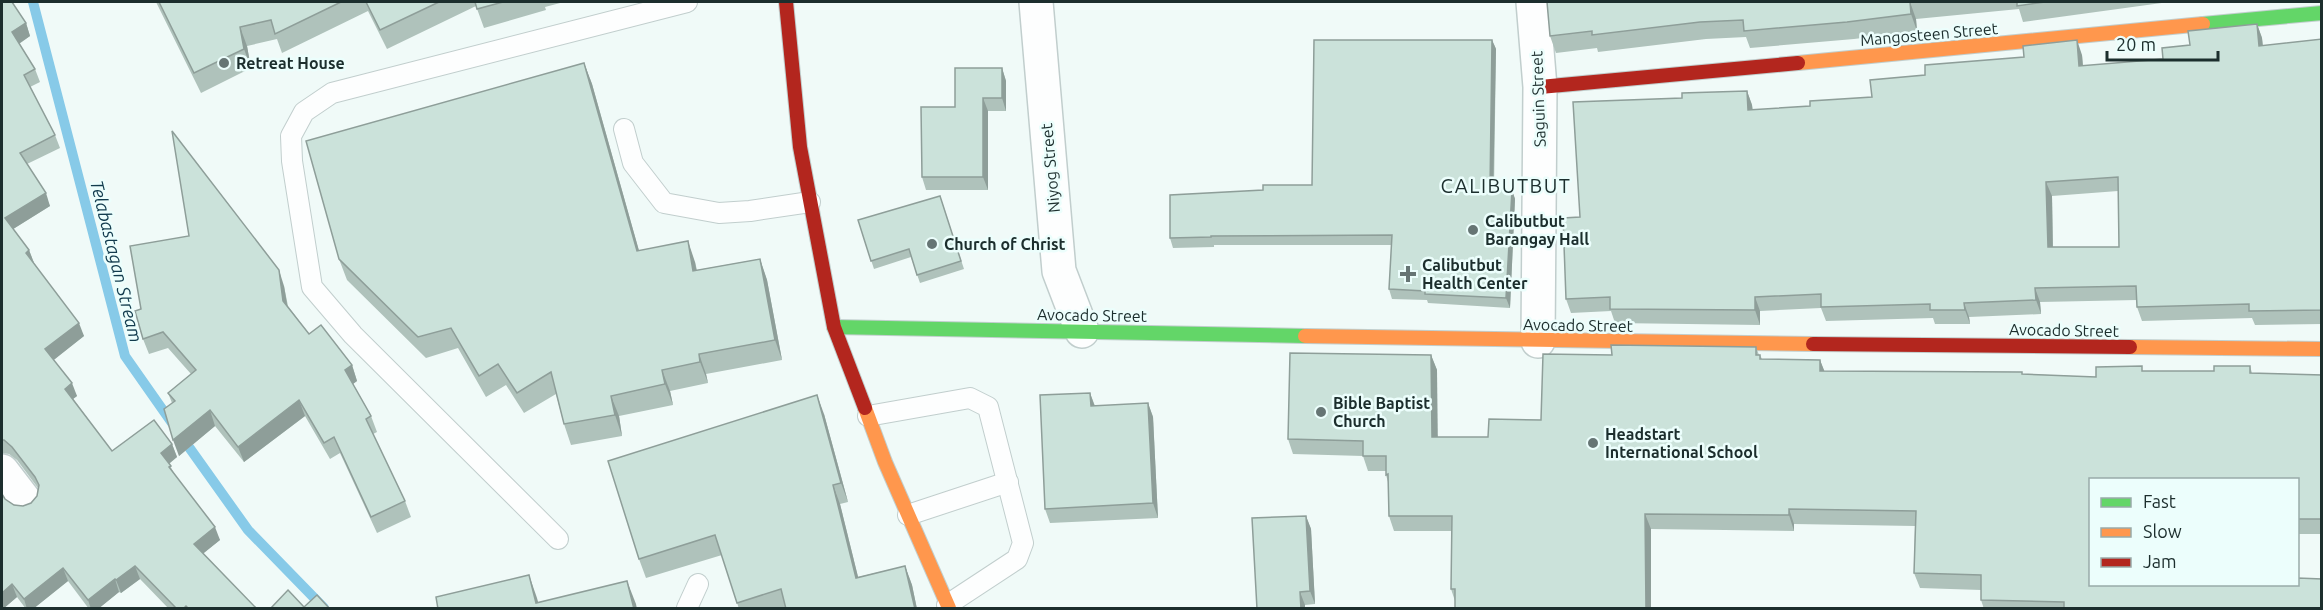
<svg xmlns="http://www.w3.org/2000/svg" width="2323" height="610" font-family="Ubuntu,sans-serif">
	<rect width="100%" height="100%" fill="#f0faf8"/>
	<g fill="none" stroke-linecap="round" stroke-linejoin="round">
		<g stroke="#87cae8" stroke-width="10">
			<path d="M 33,2 L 125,356 L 172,423"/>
			<path d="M 181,436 L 248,530 L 324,608"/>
		</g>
		<g stroke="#c1cecd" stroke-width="22">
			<g id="lane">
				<path d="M 624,129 L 633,163 L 664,203 L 719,213 L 750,211 L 810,202"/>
				<path d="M 868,416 L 970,398 L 988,407 L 1023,543 L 1017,559 L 947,605"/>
				<path d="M 908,515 L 1008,482"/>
				<path d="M 558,539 L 353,335 L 312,287 L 292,161 L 291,136 L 304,112 L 332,93 L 687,2"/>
				<path d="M 687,608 L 698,584"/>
			</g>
		</g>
		<g stroke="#c1cecd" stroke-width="36">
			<g id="street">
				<path d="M 1036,2 L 1059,271 L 1082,331"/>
				<path d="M 1533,2 L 1540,87 L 1538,341"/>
				<path d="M 2,471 L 25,501"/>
			</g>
		</g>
		<g stroke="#c1cecd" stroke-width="16">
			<g id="fast">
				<path d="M 2203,24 L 2322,13"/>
				<path d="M 834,327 L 1305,336"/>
			</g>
		</g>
		<g stroke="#c1cecd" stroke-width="16">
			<g id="slow">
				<path d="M 1798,63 L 2203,24"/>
				<path d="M 1305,336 L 1813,344"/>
				<path d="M 2130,347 L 2322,349"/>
				<path d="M 865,408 L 885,462 L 949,608"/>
			</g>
		</g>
		<g stroke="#c1cecd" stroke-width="16">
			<g id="jam">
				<path d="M 786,2 L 800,147 L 834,327 L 865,408"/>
				<path d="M 1540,87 L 1798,63"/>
				<path d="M 1813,344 L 2130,347"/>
			</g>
		</g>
		<use href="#lane" stroke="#fdfefe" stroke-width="20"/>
		<use href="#street" stroke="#fdfefe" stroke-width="33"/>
		<use href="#fast" stroke="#63d668" stroke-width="14"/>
		<use href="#slow" stroke="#ff974d" stroke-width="14"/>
		<use href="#jam" stroke="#b3261e" stroke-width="14"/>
	</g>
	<g fill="#afc2bb" fill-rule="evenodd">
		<path d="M 2,2 L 26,23 L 30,36 L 19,44 L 35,69 L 40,82 L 30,87 L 55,135 L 60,148 L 27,164 L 50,206 L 13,229 L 29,250 L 34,263 L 84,336 L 53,360 L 77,396 L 73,399 L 112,451 L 172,444 L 177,457 L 169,464 L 174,473 L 220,540 L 203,553 L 257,609 L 169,609 L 140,579 L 121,593 L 119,592 L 98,609 L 89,609 L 68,581 L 33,609 L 26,609 L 17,597 L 3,609 L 2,609 L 5,499 L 14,505 L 23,506 L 31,503 L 37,496 L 38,488 L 17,460 L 9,454 L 2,453 Z"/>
		<path d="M 156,2 L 564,2 L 545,7 L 546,10 L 484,28 L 476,6 L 387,49 L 368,11 L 282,53 L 277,39 L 247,46 L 251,68 L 201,93 Z"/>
		<path d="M 1547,2 L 2169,2 L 2023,22 L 2019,9 L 1916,19 L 1917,31 L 1854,39 L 1750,48 L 1746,37 L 1706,39 L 1598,52 L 1597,48 L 1556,53 L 1550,36 Z"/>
		<path d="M 2257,24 L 2262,38 L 2263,46 L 2322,39 L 2322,324 L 2255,325 L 2252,318 L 2142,321 L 2137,307 L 2137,300 L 2040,302 L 2041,314 L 1969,317 L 1970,324 L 1935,324 L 1933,318 L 1826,321 L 1821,308 L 1760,311 L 1760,325 L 1615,323 L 1611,311 L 1571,313 L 1566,299 L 1580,217 L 1682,98 L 1747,91 L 1752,105 L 1753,110 L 1810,106 L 1872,97 L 1925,75 L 2082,55 L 2083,66 L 2163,59 L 2190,45 ZM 2118,191 L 2119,247 L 2053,247 L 2052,196 Z"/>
		<path d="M 1492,40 L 1496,49 L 1494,190 L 1512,190 L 1515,199 L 1510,308 L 1428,303 L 1427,300 L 1392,299 L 1389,289 L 1392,245 L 1214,245 L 1214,247 L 1173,248 L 1170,238 L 1263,190 L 1312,185 Z"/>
		<path d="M 584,63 L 592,84 L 639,251 L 695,262 L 697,270 L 760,259 L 767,280 L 782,360 L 706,374 L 708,383 L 670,391 L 673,405 L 619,416 L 622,436 L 571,445 L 564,424 L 556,394 L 524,413 L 506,385 L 486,397 L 458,348 L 426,358 L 347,280 L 339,259 Z"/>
		<path d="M 1002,68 L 1006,81 L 1006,111 L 988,111 L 988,190 L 926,190 L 922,177 L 955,107 Z"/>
		<path d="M 940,196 L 964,269 L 920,283 L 911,257 L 874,269 L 858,220 Z"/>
		<path d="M 284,286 L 288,306 L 309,334 L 352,365 L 357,381 L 353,384 L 371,416 L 377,432 L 373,434 L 405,501 L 411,517 L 377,533 L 340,453 L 330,459 L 305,416 L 244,462 L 215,426 L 179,456 L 172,403 L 168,393 L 191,374 L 168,348 L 149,354 L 143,339 Z"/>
		<path d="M 1756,347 L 1759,355 L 1760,355 L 1762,359 L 1820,360 L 1824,371 L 2023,374 L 2096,377 L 2144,371 L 2214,371 L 2250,366 L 2252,373 L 2322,375 L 2322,534 L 2298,534 L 2298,480 L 2091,480 L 2091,585 L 2322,609 L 1984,609 L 1981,600 L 1981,590 L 1920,588 L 1914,573 L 1915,526 L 1794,524 L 1794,531 L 1651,529 L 1651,609 L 1455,609 L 1455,601 L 1451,589 L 1452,531 L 1394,531 L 1389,516 L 1388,482 L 1386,475 L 1386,471 L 1368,471 L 1363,456 L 1293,454 L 1288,439 L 1431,355 L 1437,370 L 1437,437 L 1488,437 L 1541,420 L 1612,355 Z"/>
		<path d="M 1090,393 L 1095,406 L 1148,403 L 1153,417 L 1158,518 L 1050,523 L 1045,509 Z"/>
		<path d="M 824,414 L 848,502 L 840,504 L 858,577 L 905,566 L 912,585 L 917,609 L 739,609 L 722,555 L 646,578 L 639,559 Z"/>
		<path d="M 1306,516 L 1311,529 L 1315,604 L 1305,605 L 1305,609 L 1257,609 Z"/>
	</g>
	<g fill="#8e9e99">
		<path d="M 1910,2 L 1916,19 L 1917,31 L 1911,14 Z"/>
		<path d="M 26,23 L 30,36 L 17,45 L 12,32 Z"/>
		<path d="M 2257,24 L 2262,38 L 2264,60 L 2259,46 Z"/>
		<path d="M 240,27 L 247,46 L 251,68 L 244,49 Z"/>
		<path d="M 1492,40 L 1496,49 L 1493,199 L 1490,189 Z"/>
		<path d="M 2077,40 L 2082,55 L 2084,80 L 2079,66 Z"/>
		<path d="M 584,63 L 592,84 L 645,272 L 637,251 Z"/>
		<path d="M 1002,68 L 1006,81 L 1006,111 L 1002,98 Z"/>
		<path d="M 1747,91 L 1752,105 L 1753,124 L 1748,110 Z"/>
		<path d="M 983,98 L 988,111 L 988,190 L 983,177 Z"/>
		<path d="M 2046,182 L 2052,196 L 2053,261 L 2048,247 Z"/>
		<path d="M 1512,190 L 1515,199 L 1510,308 L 1506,298 Z"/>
		<path d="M 46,193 L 50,206 L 10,231 L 5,218 Z"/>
		<path d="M 688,241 L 695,262 L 700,292 L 693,271 Z"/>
		<path d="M 29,250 L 34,263 L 26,253 Z"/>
		<path d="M 760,259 L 767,280 L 782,360 L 775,340 Z"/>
		<path d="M 279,270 L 284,286 L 289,316 L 283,301 Z"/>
		<path d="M 2035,288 L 2040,302 L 2041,314 L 2036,300 Z"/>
		<path d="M 1755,297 L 1760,311 L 1760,325 L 1755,310 Z"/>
		<path d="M 1964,303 L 1969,317 L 1970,324 L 1965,310 Z"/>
		<path d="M 79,323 L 84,336 L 50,363 L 45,349 Z"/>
		<path d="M 699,354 L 706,374 L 708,383 L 700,362 Z"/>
		<path d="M 1431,355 L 1437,370 L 1438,452 L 1432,437 Z"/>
		<path d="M 1820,360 L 1826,375 L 1820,371 Z"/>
		<path d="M 352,365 L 357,381 L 350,386 L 345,370 Z"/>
		<path d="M 662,370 L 670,391 L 673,405 L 665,384 Z"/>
		<path d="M 72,383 L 77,396 L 69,402 L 65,389 Z"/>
		<path d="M 1090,393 L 1095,407 L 1091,406 Z"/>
		<path d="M 817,395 L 824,414 L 848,502 L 841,483 Z"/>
		<path d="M 611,396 L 619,416 L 622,436 L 615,415 Z"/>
		<path d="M 299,400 L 305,416 L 244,462 L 238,447 Z"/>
		<path d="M 1148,403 L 1153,417 L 1158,518 L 1153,503 Z"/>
		<path d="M 210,410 L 215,426 L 179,456 L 173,440 Z"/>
		<path d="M 172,444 L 177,457 L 166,466 L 161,453 Z"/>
		<path d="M 833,485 L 840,504 L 863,597 L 856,578 Z"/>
		<path d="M 1789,509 L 1794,524 L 1794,531 L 1789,515 Z"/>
		<path d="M 1645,514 L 1651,529 L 1651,609 L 1646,609 Z"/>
		<path d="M 1306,516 L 1311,529 L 1315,604 L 1310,591 Z"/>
		<path d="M 215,527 L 220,540 L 199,557 L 194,544 Z"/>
		<path d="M 135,566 L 140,579 L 121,593 L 116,580 Z"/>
		<path d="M 905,566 L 912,585 L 917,609 L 915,609 Z"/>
		<path d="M 63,568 L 68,581 L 33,609 L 27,609 L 24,599 Z"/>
		<path d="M 529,575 L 537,598 L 540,609 L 536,603 Z"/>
		<path d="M 115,579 L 119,592 L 98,609 L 91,609 L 88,600 Z"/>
		<path d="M 627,581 L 636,604 L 637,609 L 634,609 Z"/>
		<path d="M 12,584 L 17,597 L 3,609 L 2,609 L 2,593 Z"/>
		<path d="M 1300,592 L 1305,605 L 1305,609 L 1301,609 Z"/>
	</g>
	<g fill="#cbe2da" stroke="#8e9e99" stroke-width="1.5" fill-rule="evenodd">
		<path d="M 2,2 L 12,2 L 26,23 L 12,32 L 35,69 L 24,75 L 55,135 L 20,153 L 46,193 L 5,218 L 29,250 L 26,253 L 79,323 L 45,349 L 72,383 L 65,389 L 112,451 L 154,420 L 172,444 L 161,453 L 171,466 L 169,467 L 215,527 L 194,544 L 257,609 L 189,609 L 186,606 L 183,609 L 177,609 L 135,566 L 116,580 L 115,579 L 88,600 L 63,568 L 24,599 L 12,584 L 2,593 L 2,494 L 5,499 L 14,505 L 23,506 L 31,503 L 37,496 L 39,485 L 35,477 L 12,447 L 4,440 L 2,440 Z"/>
		<path d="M 159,2 L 341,2 L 275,34 L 271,20 L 240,27 L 244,49 L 194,73 Z"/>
		<path d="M 366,2 L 439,2 L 380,30 Z"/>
		<path d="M 475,2 L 503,2 L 477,9 Z"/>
		<path d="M 1547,2 L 1918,2 L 1910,2 L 1911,14 L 1847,22 L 1744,31 L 1743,20 L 1700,22 L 1592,35 L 1592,31 L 1550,36 Z"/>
		<path d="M 2017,2 L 2045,2 L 2017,6 Z"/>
		<path d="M 2257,24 L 2259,46 L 2322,39 L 2322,310 L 2249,311 L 2249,304 L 2137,307 L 2136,286 L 2035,288 L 2036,300 L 1964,303 L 1965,310 L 1930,310 L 1930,304 L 1821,307 L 1821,294 L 1755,297 L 1755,310 L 1610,309 L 1610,297 L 1566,299 L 1563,218 L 1580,217 L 1573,102 L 1682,98 L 1682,93 L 1747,91 L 1748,110 L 1810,106 L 1810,101 L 1872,97 L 1870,80 L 1925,75 L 1925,65 L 2024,57 L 2023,46 L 2077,40 L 2079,66 L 2163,59 L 2162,48 L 2190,45 L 2188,31 ZM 2118,177 L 2119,247 L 2048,247 L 2046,182 Z"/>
		<path d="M 1314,40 L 1492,40 L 1490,189 L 1512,190 L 1506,298 L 1425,294 L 1425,291 L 1389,289 L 1392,235 L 1211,236 L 1211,237 L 1170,238 L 1170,195 L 1263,190 L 1263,185 L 1312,185 Z"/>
		<path d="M 584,63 L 637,251 L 688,241 L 693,271 L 760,259 L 775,340 L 699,354 L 700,362 L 662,370 L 665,384 L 611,396 L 615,415 L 564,424 L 551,372 L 517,393 L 498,364 L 479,376 L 451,328 L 418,337 L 339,259 L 306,141 Z"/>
		<path d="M 955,68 L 1002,68 L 1002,98 L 983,98 L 983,177 L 922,177 L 921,107 L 955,107 Z"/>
		<path d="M 172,131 L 279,270 L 283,301 L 309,334 L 321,325 L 352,365 L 345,370 L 371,416 L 366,419 L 405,501 L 371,517 L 334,437 L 324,443 L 299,400 L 238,447 L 210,410 L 173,440 L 164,409 L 175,401 L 168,393 L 196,370 L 163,332 L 143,339 L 135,311 L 141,309 L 130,246 L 189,236 Z"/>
		<path d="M 940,196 L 961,261 L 917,275 L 909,249 L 871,261 L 858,220 Z"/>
		<path d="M 1611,345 L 1756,347 L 1756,355 L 1760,355 L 1760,359 L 1820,360 L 1820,371 L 2022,372 L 2022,374 L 2096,377 L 2096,367 L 2142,366 L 2142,371 L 2214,371 L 2214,366 L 2250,366 L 2250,373 L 2322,375 L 2322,519 L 2298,519 L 2298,480 L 2091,480 L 2091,585 L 2298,585 L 2298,578 L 2322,579 L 2322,609 L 2064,609 L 2064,602 L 1981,600 L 1981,575 L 1914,573 L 1916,511 L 1789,509 L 1789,515 L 1645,514 L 1646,609 L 1455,609 L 1455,589 L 1451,589 L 1452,516 L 1389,516 L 1388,474 L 1386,475 L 1386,456 L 1363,456 L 1363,441 L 1288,439 L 1290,353 L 1431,355 L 1432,437 L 1488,437 L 1489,419 L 1541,420 L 1543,354 L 1612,355 Z"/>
		<path d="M 1090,393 L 1091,406 L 1148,403 L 1153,503 L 1045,509 L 1040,395 Z"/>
		<path d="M 817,395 L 841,483 L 833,485 L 856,578 L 905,566 L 915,609 L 786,609 L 781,589 L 737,603 L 715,535 L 639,559 L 608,461 Z"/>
		<path d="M 1306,516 L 1310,591 L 1300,592 L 1301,609 L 1257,609 L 1252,518 Z"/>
		<path d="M 529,575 L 536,603 L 627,581 L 634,609 L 438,609 L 436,597 Z"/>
		<path d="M 288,590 L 304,607 L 317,595 L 330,609 L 270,609 Z"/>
	</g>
	<g fill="#667574" stroke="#ecfefc" stroke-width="2">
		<circle cx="224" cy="63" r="6"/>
		<circle cx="1473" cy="230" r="6"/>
		<circle cx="932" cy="244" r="6"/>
		<path d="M1405 265h6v6h6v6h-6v6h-6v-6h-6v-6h6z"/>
		<circle cx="1321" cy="412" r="6"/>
		<circle cx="1593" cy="443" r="6"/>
	</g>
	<g text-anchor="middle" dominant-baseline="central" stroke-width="5" stroke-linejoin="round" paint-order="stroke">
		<g font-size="16" fill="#1c2e2d" stroke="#ecfefc">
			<text transform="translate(1929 34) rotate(-5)">Mangosteen Street</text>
			<text transform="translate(1538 99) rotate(-92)">Saguin Street</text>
			<text transform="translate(1050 168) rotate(-95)">Niyog Street</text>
			<text transform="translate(1092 315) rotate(1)">Avocado Street</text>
			<text transform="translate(1578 325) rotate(1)">Avocado Street</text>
			<text transform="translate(2064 330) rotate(1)">Avocado Street</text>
		</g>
		<g font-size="16" font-weight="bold" fill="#1c2e2d" stroke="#ecfefc" text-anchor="start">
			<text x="236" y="63">Retreat House</text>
			<text x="1485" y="221">Calibutbut<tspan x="1485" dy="18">Barangay Hall</tspan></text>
			<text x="944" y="244">Church of Christ</text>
			<text x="1422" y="265">Calibutbut<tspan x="1422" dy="18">Health Center</tspan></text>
			<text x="1333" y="403">Bible Baptist<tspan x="1333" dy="18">Church</tspan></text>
			<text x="1605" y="434">Headstart<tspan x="1605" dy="18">International School</tspan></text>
		</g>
		<g font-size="18" font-style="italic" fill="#123b4d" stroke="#ecfefc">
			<text transform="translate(117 261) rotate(76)">Telabastagan Stream</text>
		</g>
		<g font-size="20" letter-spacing="1.5" fill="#1c2e2d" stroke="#ecfefc">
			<text x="1506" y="185">CALIBUTBUT</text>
		</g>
	</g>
	<rect width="2323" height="610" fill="none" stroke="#1c2e2d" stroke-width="6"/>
	<rect x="2089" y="478" width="210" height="108" fill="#ecfefc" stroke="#99aba9" stroke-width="1.5"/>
	<rect x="2101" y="498" width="30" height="9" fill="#63d668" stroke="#99aba9" stroke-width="1.5"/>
	<text x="2143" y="508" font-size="18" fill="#1c2e2d">Fast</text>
	<rect x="2101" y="528" width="30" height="9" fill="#ff974d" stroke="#99aba9" stroke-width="1.5"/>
	<text x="2143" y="538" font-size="18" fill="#1c2e2d">Slow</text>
	<rect x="2101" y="558" width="30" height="9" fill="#b3261e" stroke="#99aba9" stroke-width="1.5"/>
	<text x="2143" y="568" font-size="18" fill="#1c2e2d">Jam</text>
	<path d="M2107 51v9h111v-9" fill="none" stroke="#1c2e2d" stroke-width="3"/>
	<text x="2116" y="51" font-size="18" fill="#1c2e2d" stroke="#ecfefc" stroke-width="4.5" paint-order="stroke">20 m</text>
</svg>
